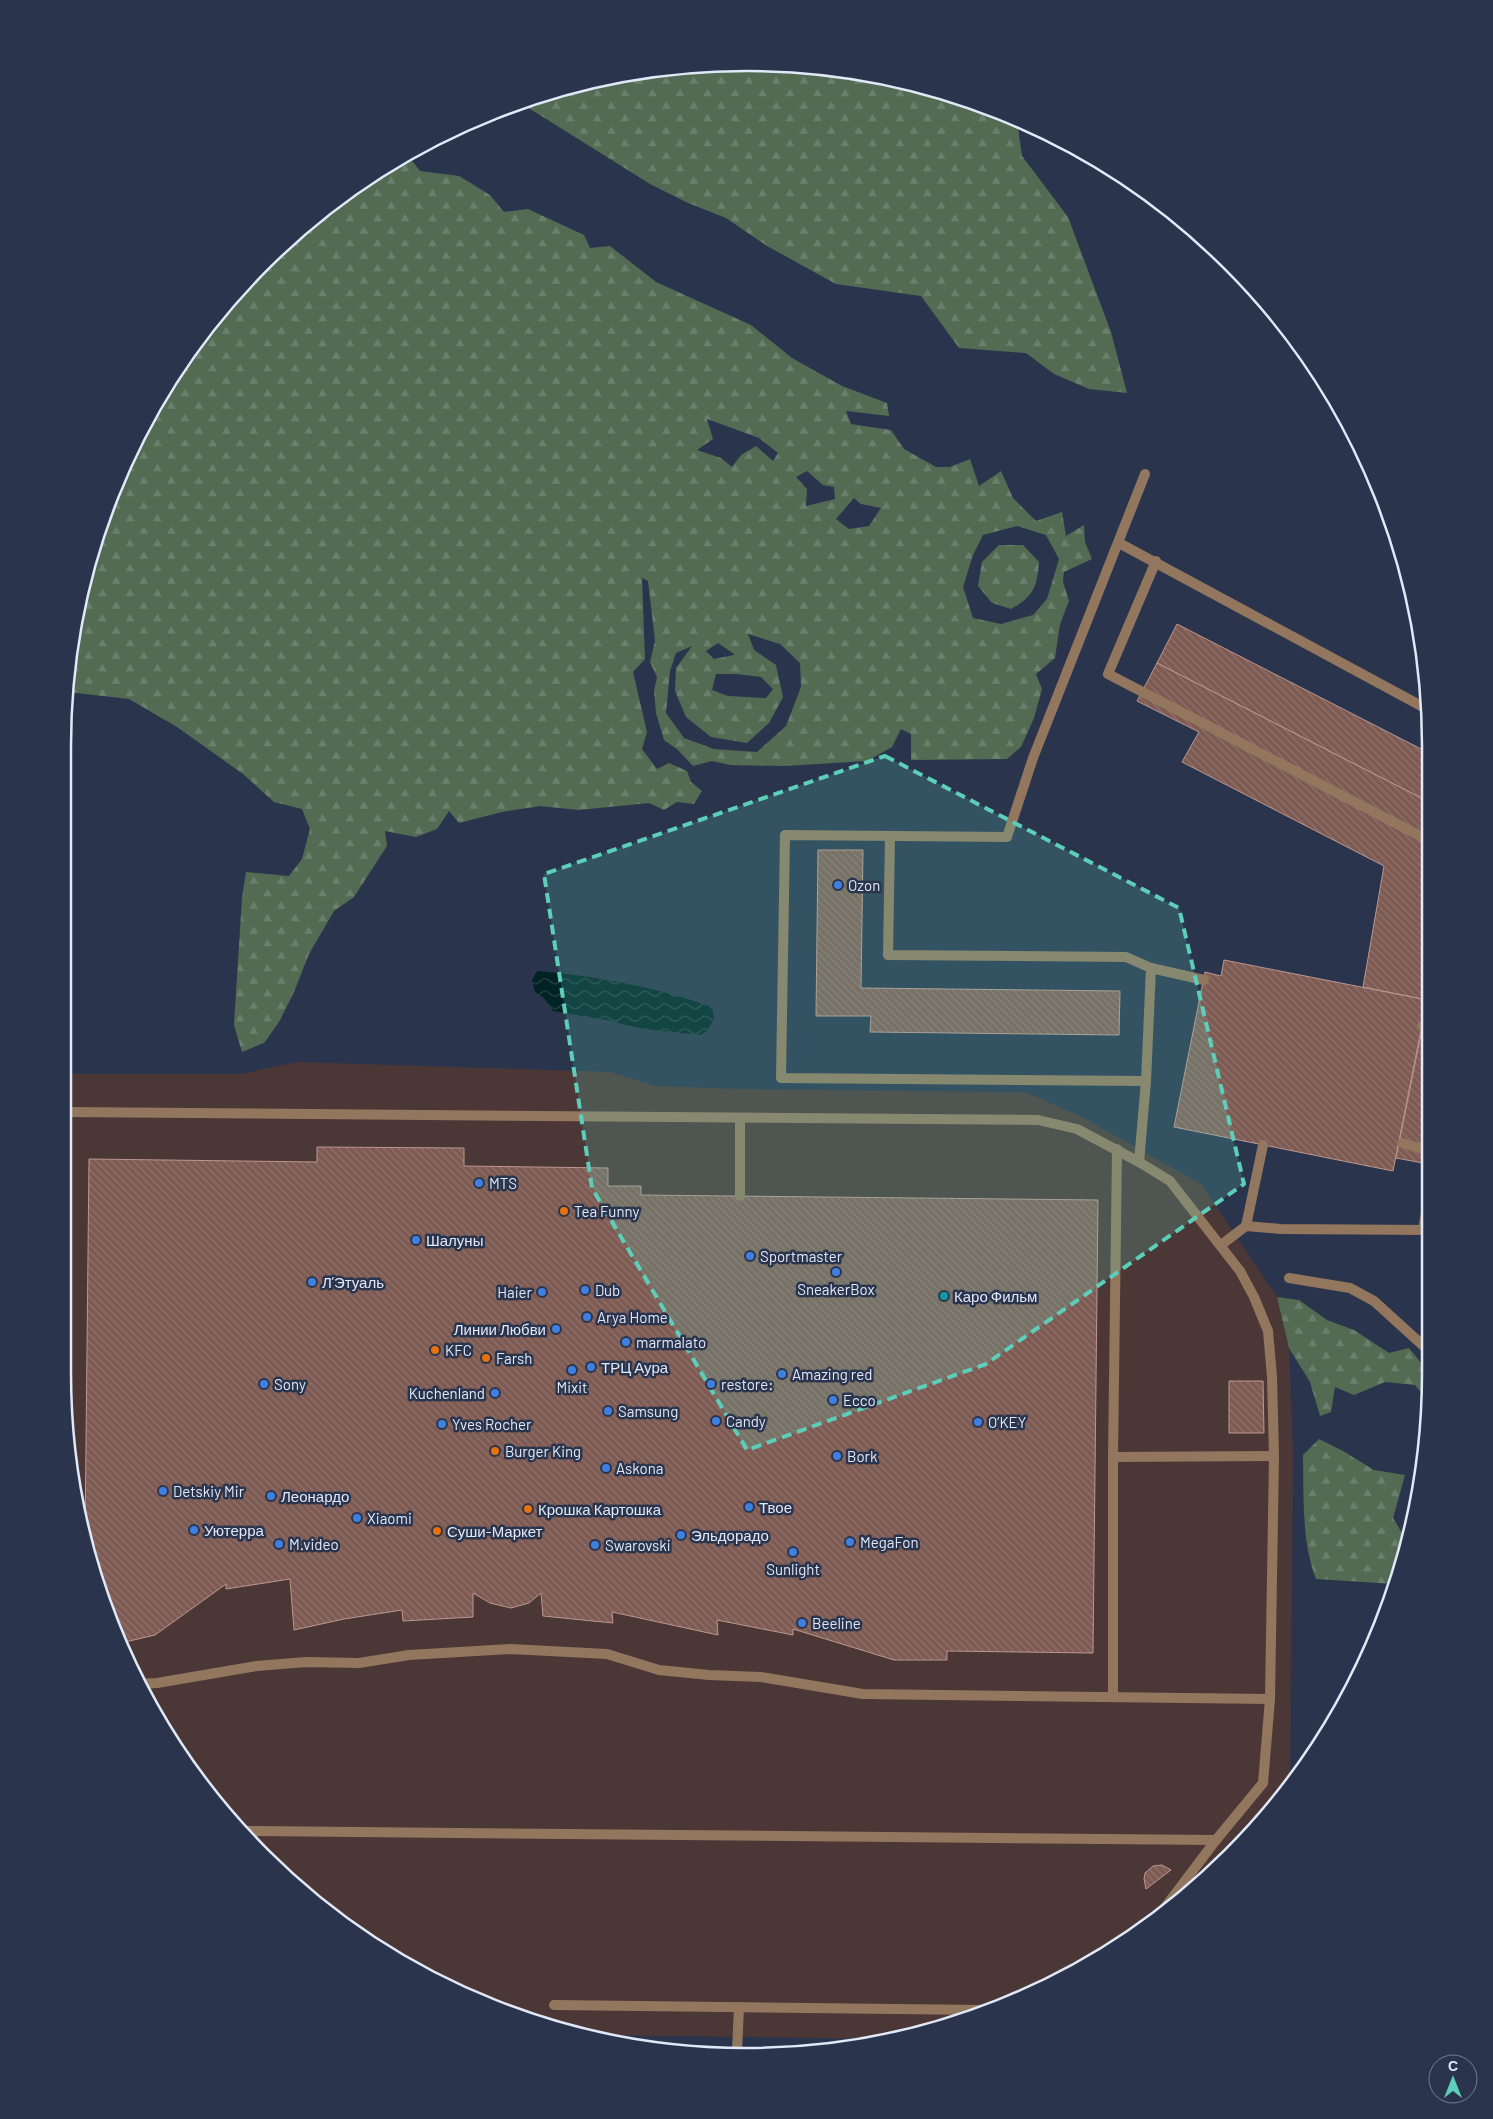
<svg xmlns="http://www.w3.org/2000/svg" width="1493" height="2119" font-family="Barlow,sans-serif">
	<defs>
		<pattern id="forest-firs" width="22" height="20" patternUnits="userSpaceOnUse" patternTransform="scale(1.25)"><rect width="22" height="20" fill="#536b52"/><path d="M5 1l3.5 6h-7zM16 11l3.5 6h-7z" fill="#6b806c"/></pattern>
		<pattern id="water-waves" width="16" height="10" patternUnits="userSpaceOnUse" patternTransform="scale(1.25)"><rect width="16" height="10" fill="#012325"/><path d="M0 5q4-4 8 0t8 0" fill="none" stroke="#264345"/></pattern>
		<pattern id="building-back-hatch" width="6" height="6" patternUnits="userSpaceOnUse" patternTransform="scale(1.25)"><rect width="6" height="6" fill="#7d5a52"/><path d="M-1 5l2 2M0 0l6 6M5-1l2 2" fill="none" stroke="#8f726c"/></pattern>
	</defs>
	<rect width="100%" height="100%" fill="#2a354d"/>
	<path fill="#4c3737" d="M 297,1062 L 610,1072 L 656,1086 L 739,1089 L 1025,1092 L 1082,1117 L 1201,1184 L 1277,1297 L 1289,1348 L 1293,1452 L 1290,1782 L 1263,1817 L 1198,1887 L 1049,1986 L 924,2033 L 892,2039 L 600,2035 L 484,2004 L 367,1941 L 296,1887 L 178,1752 L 133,1675 L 86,1550 L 63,1372 L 63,1074 L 240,1074 Z"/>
	<g fill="url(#forest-firs)" fill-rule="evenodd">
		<path d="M 791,64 L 923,86 L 1017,121 L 1022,156 L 1068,217 L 1111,332 L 1127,393 L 1089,389 L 1054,374 L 1026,353 L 959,348 L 921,296 L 836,284 L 767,246 L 726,218 L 688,203 L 650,184 L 519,102 L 657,68 Z"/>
		<path d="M 406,153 L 420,171 L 459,176 L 490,195 L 504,212 L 528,209 L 584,235 L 590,248 L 610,246 L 656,282 L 751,325 L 792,358 L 842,386 L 887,403 L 889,416 L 846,411 L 851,424 L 891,430 L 904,449 L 936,467 L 950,467 L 970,459 L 979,486 L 1001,471 L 1013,498 L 1036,521 L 1062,512 L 1066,536 L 1084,525 L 1085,542 L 1092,559 L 1064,572 L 1063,582 L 1069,601 L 1060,624 L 1055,658 L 1036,674 L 1042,689 L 1034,718 L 1021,747 L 1007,759 L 911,760 L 911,734 L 901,729 L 892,747 L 867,761 L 784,766 L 730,765 L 712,761 L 693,766 L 678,750 L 664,740 L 656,713 L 654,691 L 657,677 L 650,662 L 655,641 L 648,581 L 642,578 L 645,659 L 633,672 L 647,732 L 642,749 L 657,769 L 669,763 L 687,771 L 691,782 L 702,791 L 694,804 L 677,802 L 664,810 L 649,803 L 579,810 L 540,806 L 502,812 L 459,823 L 449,811 L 437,829 L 416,837 L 385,831 L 387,846 L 354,897 L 334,911 L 309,954 L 294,992 L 279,1022 L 264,1043 L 242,1052 L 234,1025 L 242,898 L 246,872 L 289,876 L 302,859 L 310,829 L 302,809 L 274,802 L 243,774 L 177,727 L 129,699 L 68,692 L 76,613 L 114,485 L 154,405 L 204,330 L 295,232 ZM 707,419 L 759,438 L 778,453 L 773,461 L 756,446 L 741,455 L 732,467 L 721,458 L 697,450 L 713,439 ZM 807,471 L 823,485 L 834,487 L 835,499 L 806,506 L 807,489 L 796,477 ZM 854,498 L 861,504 L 881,508 L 869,526 L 849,529 L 836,519 ZM 1017,526 L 1046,535 L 1059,559 L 1047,599 L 1033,615 L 1001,624 L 973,618 L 963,587 L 973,555 L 983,535 ZM 748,634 L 780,644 L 800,663 L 801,687 L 786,726 L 757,752 L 714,749 L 684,738 L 666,713 L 670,671 L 676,653 L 692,646 L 676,668 L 675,691 L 686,717 L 711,737 L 747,743 L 769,723 L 783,697 L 776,665 L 754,650 ZM 718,643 L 734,654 L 734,655 L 714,659 L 706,651 ZM 716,674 L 737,674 L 761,677 L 773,689 L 766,698 L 728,696 L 712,690 Z"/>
		<path d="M 999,545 L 1023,545 L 1039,562 C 1037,587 1034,596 1011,609 L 992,603 L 978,586 L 982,562 Z"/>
		<path d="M 1277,1297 L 1299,1300 L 1327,1320 L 1354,1330 L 1389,1353 L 1409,1348 L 1429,1373 L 1429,1397 L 1424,1396 L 1415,1385 L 1385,1382 L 1354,1395 L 1335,1387 L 1331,1412 L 1320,1416 L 1310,1382 L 1289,1348 Z"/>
		<path d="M 1319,1439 L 1343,1451 L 1374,1470 L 1405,1475 L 1393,1518 L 1402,1533 L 1410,1531 L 1407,1549 L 1394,1584 L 1316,1579 C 1301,1540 1304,1496 1303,1455 Z"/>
	</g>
	<path fill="url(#water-waves)" d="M 537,971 C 592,975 660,988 712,1007 L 714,1019 L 707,1031 L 701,1035 L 643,1029 L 606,1020 L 553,1011 L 544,998 L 535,992 L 532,980 Z"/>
	<g fill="url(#building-back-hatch)" stroke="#bc978f">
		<path d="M 1177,624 L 1425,751 L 1425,800 L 1157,663 Z"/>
		<path d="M 1157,663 L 1425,800 L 1427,1000 L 1363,987 L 1384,866 L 1182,762 L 1199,732 L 1137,701 Z"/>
		<path d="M 818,850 L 863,850 L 861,988 L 1120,991 L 1119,1035 L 870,1032 L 871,1016 L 816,1016 Z"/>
		<path d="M 1224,960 L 1427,1000 L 1393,1171 L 1174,1127 L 1205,972 L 1221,976 Z"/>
		<path d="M 1427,1004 L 1428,1164 L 1396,1158 Z"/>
		<path d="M 317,1147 L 464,1148 L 464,1166 L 608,1168 L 608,1186 L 641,1186 L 641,1195 L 1098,1200 L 1093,1653 L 947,1651 L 947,1660 L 894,1660 L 793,1629 L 793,1635 L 717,1620 L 718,1635 L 612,1612 L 613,1623 L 543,1616 L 541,1593 L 529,1603 L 511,1608 L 490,1603 L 473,1593 L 473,1617 L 403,1621 L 402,1610 L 344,1619 L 294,1630 L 290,1579 L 226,1589 L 226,1584 L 155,1635 L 121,1643 L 86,1550 L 85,1540 L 89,1159 L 317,1162 Z"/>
		<path d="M 1229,1381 L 1263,1381 L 1264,1433 L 1229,1433 Z"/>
		<path d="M 1162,1865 L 1171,1870 L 1146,1889 L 1144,1879 L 1145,1873 L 1153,1866 Z"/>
	</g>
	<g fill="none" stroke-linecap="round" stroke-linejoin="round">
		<g stroke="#92775e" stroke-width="10">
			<path d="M 1145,474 L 1033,758 L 1007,837 L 785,835 L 781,1078 L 1146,1081"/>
			<path d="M 1119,543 L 1425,708"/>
			<path d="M 1156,561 L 1108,674 L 1426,839"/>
			<path d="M 890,836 L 888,955 L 1126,957 L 1151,968 L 1146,1081 L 1139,1162"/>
			<path d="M 1151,968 L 1204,980"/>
			<path d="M 1422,1026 L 1427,1027"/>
			<path d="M 63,1112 L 1038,1120 L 1077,1129 L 1139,1162 L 1170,1181 L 1240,1271 L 1254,1297 L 1268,1331 L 1272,1377 L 1274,1456 L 1270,1699 L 1263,1783 L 1216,1840 L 1163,1910"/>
			<path d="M 1402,1143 L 1427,1150"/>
			<path d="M 740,1196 L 740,1118"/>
			<path d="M 1246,1226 L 1263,1145"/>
			<path d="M 1423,1230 L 1428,1202"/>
			<path d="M 1221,1245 L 1246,1226 L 1281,1229 L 1428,1230"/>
			<path d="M 1289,1278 L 1350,1288 L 1374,1301 L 1429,1351"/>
			<path d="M 1113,1457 L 1274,1456"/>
			<path d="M 138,1684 L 157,1683 L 257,1666 L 306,1662 L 359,1663 L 409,1655 L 510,1649 L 607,1654 L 659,1670 L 709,1675 L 761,1677 L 863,1694 L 1270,1699"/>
			<path d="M 1113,1697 L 1113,1457 L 1117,1149"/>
			<path d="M 247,1831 L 1216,1840"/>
			<path d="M 554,2005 L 984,2010"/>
			<path d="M 737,2051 L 739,2007"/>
		</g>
	</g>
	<path fill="#5dceb9" fill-opacity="0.2" stroke="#5dceb9" stroke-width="4" stroke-dasharray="10 6" stroke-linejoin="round" d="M 885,756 L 1179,908 L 1244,1184 L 986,1364 L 747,1450 L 592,1188 L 544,874 Z"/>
	<g fill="#3f7fe0" stroke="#2a354d" stroke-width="2">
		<circle cx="838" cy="885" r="5"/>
		<circle cx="479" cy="1183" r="5"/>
		<circle cx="416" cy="1240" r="5"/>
		<circle cx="750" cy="1256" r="5"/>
		<circle cx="836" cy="1272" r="5"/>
		<circle cx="312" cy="1282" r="5"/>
		<circle cx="585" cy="1290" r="5"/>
		<circle cx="542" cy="1292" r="5"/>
		<circle cx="587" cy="1317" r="5"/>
		<circle cx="556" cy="1329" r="5"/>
		<circle cx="626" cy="1342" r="5"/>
		<circle cx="591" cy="1367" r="5"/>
		<circle cx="572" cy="1370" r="5"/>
		<circle cx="782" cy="1374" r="5"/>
		<circle cx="264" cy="1384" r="5"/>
		<circle cx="711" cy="1384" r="5"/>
		<circle cx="495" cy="1393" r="5"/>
		<circle cx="833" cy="1400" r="5"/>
		<circle cx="608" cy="1411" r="5"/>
		<circle cx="716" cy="1421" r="5"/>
		<circle cx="978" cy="1422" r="5"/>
		<circle cx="442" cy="1424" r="5"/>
		<circle cx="837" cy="1456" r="5"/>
		<circle cx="606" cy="1468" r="5"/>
		<circle cx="163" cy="1491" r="5"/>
		<circle cx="271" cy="1496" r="5"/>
		<circle cx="749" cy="1507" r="5"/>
		<circle cx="357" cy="1518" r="5"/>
		<circle cx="194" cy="1530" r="5"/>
		<circle cx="681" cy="1535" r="5"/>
		<circle cx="850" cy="1542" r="5"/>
		<circle cx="279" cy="1544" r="5"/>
		<circle cx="595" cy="1545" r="5"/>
		<circle cx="793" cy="1552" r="5"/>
		<circle cx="802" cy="1623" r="5"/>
	</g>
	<g fill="#e8710a" stroke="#2a354d" stroke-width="2">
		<circle cx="564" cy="1211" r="5"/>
		<circle cx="435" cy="1350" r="5"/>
		<circle cx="486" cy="1358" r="5"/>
		<circle cx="495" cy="1451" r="5"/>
		<circle cx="528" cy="1509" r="5"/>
		<circle cx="437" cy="1531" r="5"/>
	</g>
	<circle fill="#0f9aa8" stroke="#2a354d" stroke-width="2" cx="944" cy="1296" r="5"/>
	<g text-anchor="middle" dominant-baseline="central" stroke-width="5" stroke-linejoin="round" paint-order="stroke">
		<g font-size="15" fill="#e1e8f8" stroke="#2a354d" text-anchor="start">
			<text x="848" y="885">Ozon</text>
			<text x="489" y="1183">MTS</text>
			<text x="574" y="1211">Tea Funny</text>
			<text x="426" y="1240">Шалуны</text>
			<text x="760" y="1256">Sportmaster</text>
			<text x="322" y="1282">Л’Этуаль</text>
			<text x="836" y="1289" text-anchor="middle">SneakerBox</text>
			<text x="595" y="1290">Dub</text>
			<text x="532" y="1292" text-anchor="end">Haier</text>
			<text x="954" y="1296">Каро Фильм</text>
			<text x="597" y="1317">Arya Home</text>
			<text x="546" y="1329" text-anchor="end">Линии Любви</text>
			<text x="636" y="1342">marmalato</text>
			<text x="445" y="1350">KFC</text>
			<text x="496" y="1358">Farsh</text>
			<text x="601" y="1367">ТРЦ Аура</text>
			<text x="792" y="1374">Amazing red</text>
			<text x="274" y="1384">Sony</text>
			<text x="721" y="1384">restore:</text>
			<text x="572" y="1387" text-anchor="middle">Mixit</text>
			<text x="485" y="1393" text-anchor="end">Kuchenland</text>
			<text x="843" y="1400">Ecco</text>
			<text x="618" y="1411">Samsung</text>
			<text x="726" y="1421">Candy</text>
			<text x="988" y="1422">O’KEY</text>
			<text x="452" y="1424">Yves Rocher</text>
			<text x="505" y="1451">Burger King</text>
			<text x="847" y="1456">Bork</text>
			<text x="616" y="1468">Askona</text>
			<text x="173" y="1491">Detskiy Mir</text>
			<text x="281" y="1496">Леонардо</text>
			<text x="759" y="1507">Твое</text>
			<text x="538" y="1509">Крошка Картошка</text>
			<text x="367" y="1518">Xiaomi</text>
			<text x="204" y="1530">Уютерра</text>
			<text x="447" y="1531">Суши-Маркет</text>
			<text x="691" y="1535">Эльдорадо</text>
			<text x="860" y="1542">MegaFon</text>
			<text x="289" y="1544">M.video</text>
			<text x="605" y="1545">Swarovski</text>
			<text x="793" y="1569" text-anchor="middle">Sunlight</text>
			<text x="812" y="1623">Beeline</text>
		</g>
	</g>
	<path d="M0 0H1493V2119H0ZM746 71H747A675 675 0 0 1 1422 746V1373A675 675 0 0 1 747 2048H746A675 675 0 0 1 71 1373V746A675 675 0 0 1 746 71Z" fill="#2a354d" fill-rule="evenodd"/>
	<path fill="none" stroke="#e1e8f8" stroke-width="2.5" d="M746 71H747A675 675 0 0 1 1422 746V1373A675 675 0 0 1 747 2048H746A675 675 0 0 1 71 1373V746A675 675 0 0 1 746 71Z"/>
	<g transform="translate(1453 2079)"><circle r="24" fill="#2a354d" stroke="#737d91"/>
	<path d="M0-4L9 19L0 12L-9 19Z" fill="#5dceb9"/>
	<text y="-8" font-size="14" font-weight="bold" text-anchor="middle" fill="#e1e8f8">С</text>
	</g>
</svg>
